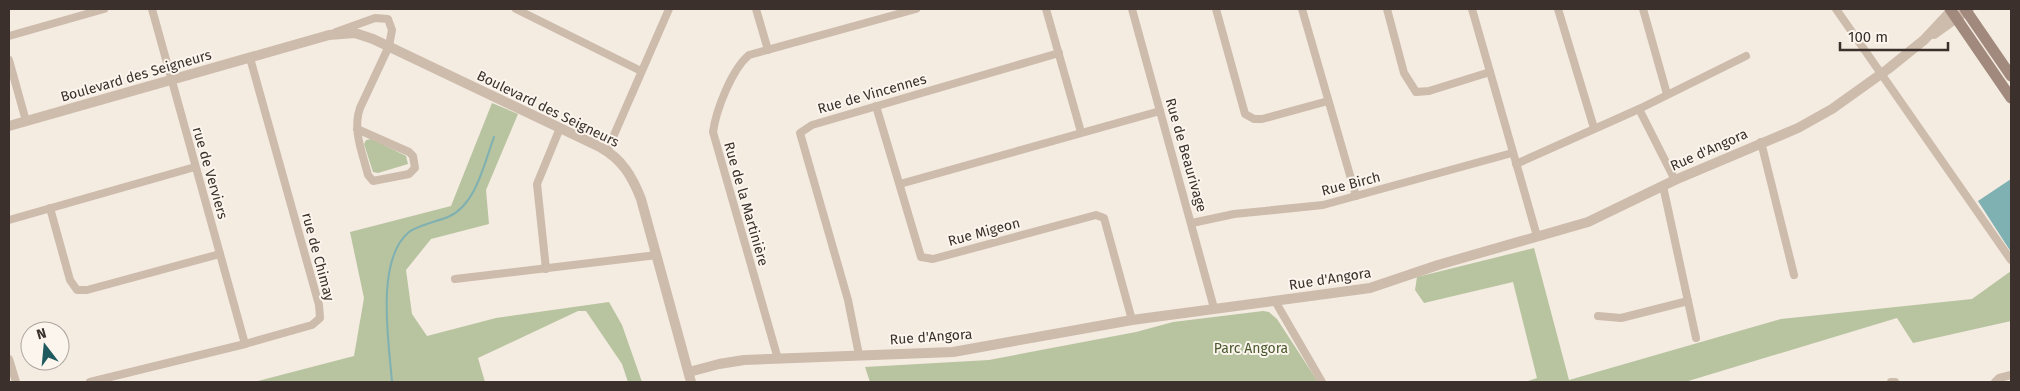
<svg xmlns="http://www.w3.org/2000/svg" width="2020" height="391" font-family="'Fira Sans',sans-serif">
	<rect width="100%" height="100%" fill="#f4ebe1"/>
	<g fill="#b8c4a0">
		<path d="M 492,103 L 518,114 L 486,190 L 489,224 L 431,239 L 406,270 L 412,314 L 427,336 L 496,318 L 609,302 L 622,325 L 642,382 L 628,382 L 622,364 L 586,311 L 578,311 L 478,358 L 485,382 L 254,382 L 354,356 L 364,298 L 350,232 L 451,206 Z"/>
		<path d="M 372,139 L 406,156 L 408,164 L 378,173 L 373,172 L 364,144 L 366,140 Z"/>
		<path d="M 1534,248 L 1569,380 L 1781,319 L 1972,299 L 2011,271 L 2011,321 L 1913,343 L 1897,318 L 1685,382 L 1525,382 L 1537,378 L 1513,282 L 1424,303 L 1415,290 L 1417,277 Z"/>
		<path d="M 1263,311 L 1269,312 L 1277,319 L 1318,382 L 870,382 L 865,367 L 989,360 L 1136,332 L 1173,322 Z"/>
	</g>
	<path fill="#7fb0b2" d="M 2011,179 L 2011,252 L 1978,201 Z"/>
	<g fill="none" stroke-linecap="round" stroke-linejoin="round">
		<path stroke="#7fb0b2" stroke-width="2" d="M 392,382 C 389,343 375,260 409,232 C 416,226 438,221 448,217 C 476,205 484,164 494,137"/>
		<g stroke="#cdbbac" stroke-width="8">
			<path d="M 152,9 L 245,344"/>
			<path d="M 516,9 L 641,71"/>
			<path d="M 756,9 L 768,50"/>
			<path d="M 1046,9 L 1081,132"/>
			<path d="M 1132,9 L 1214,308"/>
			<path d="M 1216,9 L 1245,114 L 1254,119 L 1262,119 L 1328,101"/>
			<path d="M 1302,9 L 1356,196"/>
			<path d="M 1387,9 L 1404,73 L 1416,92 L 1429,91 L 1490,72"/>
			<path d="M 1472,9 L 1537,236"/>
			<path d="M 1558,9 L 1594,128"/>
			<path d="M 1643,9 L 1667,94"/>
			<path d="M 1836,9 L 2011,260"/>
			<path d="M 336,32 L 375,18 L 388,19 L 392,30 L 389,46 L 360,108 C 352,130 363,154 368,175 L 373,181 L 409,174 L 415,168 L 413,156 L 409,152 L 357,129"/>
			<path d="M 9,36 L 104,9"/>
			<path d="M 9,60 L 26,121"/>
			<path d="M 876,106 L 921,257 L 933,259 L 1096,215 L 1104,218 L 1132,320"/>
			<path d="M 1639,109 L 1675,180"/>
			<path d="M 1761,142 L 1794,275"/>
			<path d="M 607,151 L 669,9"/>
			<path d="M 1516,164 L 1639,109 L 1746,56"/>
			<path d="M 900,184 L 1160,111"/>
			<path d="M 1663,186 L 1696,338"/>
			<path d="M 50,208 L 70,280 L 77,290 L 87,290 L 220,254"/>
			<path d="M 9,220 L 195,167"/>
			<path d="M 1192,223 L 1234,214 L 1323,205 L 1512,153"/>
			<path d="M 546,269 L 537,184 L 560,128"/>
			<path d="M 455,279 L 657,255"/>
			<path d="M 1275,301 L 1322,382"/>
			<path d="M 1598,316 L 1621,318 L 1688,301"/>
			<path d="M 859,355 L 848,300 L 800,133 L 812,125 L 1059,53"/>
			<path d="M 9,359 L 16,382"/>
			<path d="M 778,359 L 713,132 C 716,110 732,69 749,55 L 916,9"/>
			<path d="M 90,382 L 245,344 L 312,325 L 320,318 L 319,305 L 250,58"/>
			<path d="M 1891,382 L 1895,382"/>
			<path d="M 1995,382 L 1999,378 L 2011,375"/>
		</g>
		<g stroke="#cdbbac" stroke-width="10">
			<path d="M 1934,34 L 1969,9"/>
			<path d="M 9,126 L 329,35 L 355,33 L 373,39 L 600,147 C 622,159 632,176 641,199 L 691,382"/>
			<path d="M 689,372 L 719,364 L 744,360 L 953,352 L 1132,320 L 1370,288 L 1438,265 L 1588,222 L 1675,180 L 1798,128 L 1832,109 L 1888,69 L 1924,40 L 1953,9"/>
		</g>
		<g stroke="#a18a7d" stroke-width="11">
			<path d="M 1950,9 L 2011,98"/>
			<path d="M 1965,9 L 2011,76"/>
		</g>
	</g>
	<g text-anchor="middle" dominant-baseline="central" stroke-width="4" stroke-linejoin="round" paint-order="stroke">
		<g font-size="14" fill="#3b302b" stroke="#fbf5ee">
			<text transform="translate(136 76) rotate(-16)">Boulevard des Seigneurs</text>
			<text transform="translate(872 94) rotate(-16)">Rue de Vincennes</text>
			<text transform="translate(548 109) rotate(26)">Boulevard des Seigneurs</text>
			<text transform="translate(1709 150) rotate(-24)">Rue d'Angora</text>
			<text transform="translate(1186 155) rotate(74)">Rue de Beaurivage</text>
			<text transform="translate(210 173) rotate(74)">rue de Verviers</text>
			<text transform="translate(1351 184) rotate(-14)">Rue Birch</text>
			<text transform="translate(746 204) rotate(74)">Rue de la Martinière</text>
			<text transform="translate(984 232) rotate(-15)">Rue Migeon</text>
			<text transform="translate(318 257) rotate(75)">rue de Chimay</text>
			<text transform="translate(1330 279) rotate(-9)">Rue d'Angora</text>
			<text transform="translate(931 337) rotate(-4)">Rue d'Angora</text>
		</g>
		<g font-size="14" fill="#4a5a2e" stroke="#fbf5ee">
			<text x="1251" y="348">Parc Angora</text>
		</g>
	</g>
	<rect width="2020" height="391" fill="none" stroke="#3b302b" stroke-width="20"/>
	<g transform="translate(45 346) rotate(344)"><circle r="24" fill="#fbf5ee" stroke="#aea6a0"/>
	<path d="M0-4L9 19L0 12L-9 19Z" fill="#1f5a5e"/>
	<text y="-8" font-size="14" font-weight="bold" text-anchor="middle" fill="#3b302b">N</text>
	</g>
	<path d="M1840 42v8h108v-8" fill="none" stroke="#3b302b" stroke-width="2.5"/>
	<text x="1848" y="42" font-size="15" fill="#3b302b" stroke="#fbf5ee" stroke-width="4" paint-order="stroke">100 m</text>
</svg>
